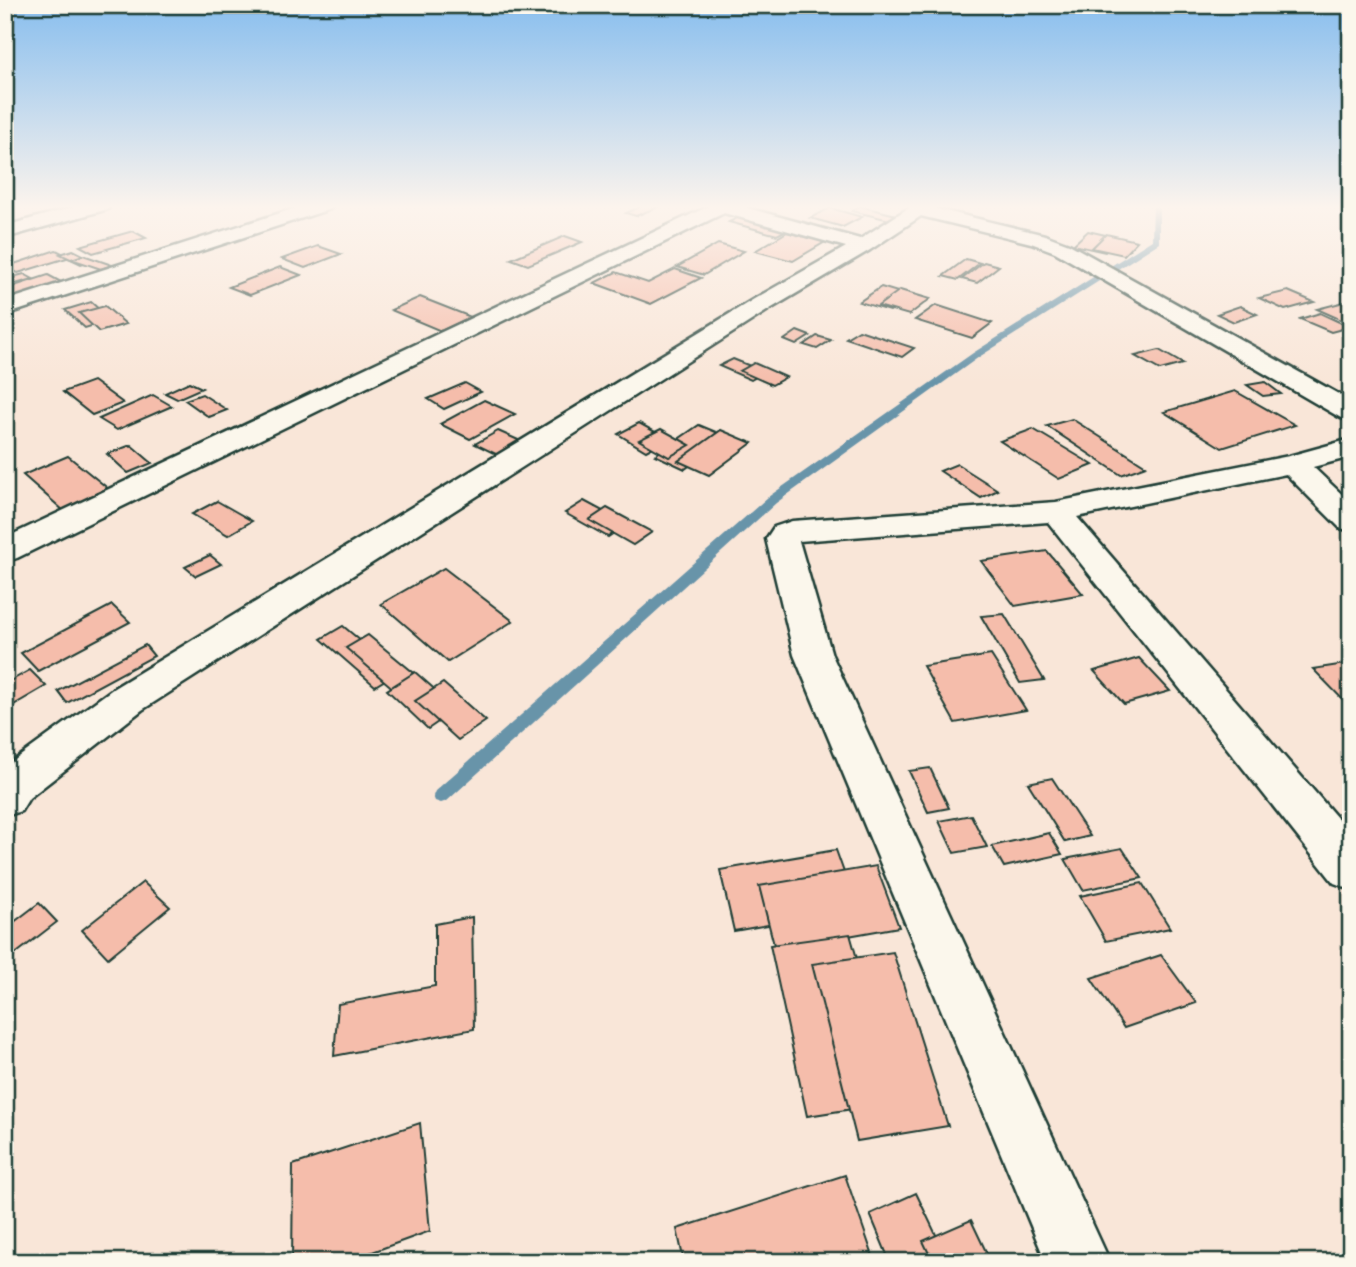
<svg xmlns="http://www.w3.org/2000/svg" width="1356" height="1267" font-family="Mynerve,sans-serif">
	<rect width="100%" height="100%" fill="#f9e6d8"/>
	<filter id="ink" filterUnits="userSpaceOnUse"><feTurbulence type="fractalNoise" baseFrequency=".0143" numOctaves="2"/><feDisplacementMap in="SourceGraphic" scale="14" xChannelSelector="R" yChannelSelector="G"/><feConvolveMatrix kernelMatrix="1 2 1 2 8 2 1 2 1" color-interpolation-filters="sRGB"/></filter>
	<g filter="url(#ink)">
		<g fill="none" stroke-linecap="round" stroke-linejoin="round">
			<path fill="#6894a9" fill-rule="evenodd" d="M 1153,205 L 1159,205 L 1159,243 L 979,357 L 776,503 L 447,801 L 441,803 L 435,801 L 433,796 L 435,791 L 768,497 L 973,353 L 1152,240 Z"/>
		</g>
		<g fill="#f5bdab" stroke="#1f3d34" stroke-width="2">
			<path d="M 644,205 L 660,206 L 636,216 L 626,213 Z"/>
			<path d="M 859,206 L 905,217 L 898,222 L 852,211 Z"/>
			<path d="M 830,208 L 862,217 L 843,227 L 810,218 Z"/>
			<path d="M 739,217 L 787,230 L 777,235 L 729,222 Z"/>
			<path d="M 133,231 L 146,238 L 93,253 L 80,246 Z"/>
			<path d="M 1088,231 L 1119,238 L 1105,252 L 1073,245 Z"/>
			<path d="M 787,232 L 825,242 L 793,261 L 755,251 Z"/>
			<path d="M 1106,234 L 1137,241 L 1124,255 L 1092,248 Z"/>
			<path d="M 565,236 L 582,242 L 528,265 L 511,259 Z"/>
			<path d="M 718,244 L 744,251 L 704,275 L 677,267 Z"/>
			<path d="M 318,246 L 341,254 L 305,268 L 282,259 Z"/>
			<path d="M 56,250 L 70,257 L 18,273 L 5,267 Z"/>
			<path d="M 73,250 L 93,260 L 81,264 L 60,254 Z"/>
			<path d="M 83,255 L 112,265 L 101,269 L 71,259 Z"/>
			<path d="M 966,259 L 980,263 L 958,280 L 943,276 Z"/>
			<path d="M 984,262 L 999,266 L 977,283 L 962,279 Z"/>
			<path d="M 280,267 L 301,275 L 250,295 L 229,287 Z"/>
			<path d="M 675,269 L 701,278 L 651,304 L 594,283 L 616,272 L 648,283 Z"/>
			<path d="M 24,274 L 33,279 L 5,287 L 5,279 Z"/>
			<path d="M 48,275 L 63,283 L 9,301 L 5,299 L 5,289 Z"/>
			<path d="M 881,287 L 911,296 L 890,311 L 859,302 Z"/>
			<path d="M 900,290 L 930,299 L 909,315 L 878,306 Z"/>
			<path d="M 1288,291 L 1314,302 L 1285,310 L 1259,298 Z"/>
			<path d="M 420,297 L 471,317 L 441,331 L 391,310 Z"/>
			<path d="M 1348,301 L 1351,302 L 1351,321 L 1346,322 L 1317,309 Z"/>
			<path d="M 91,302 L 111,320 L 85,328 L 65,310 Z"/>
			<path d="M 936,305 L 992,323 L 972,338 L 915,320 Z"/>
			<path d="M 105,306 L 126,324 L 99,332 L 79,313 Z"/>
			<path d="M 1240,306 L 1257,314 L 1234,322 L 1217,314 Z"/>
			<path d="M 1320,313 L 1350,327 L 1331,332 L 1300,319 Z"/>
			<path d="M 859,330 L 914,348 L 902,357 L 846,338 Z"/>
			<path d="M 797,331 L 810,336 L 796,345 L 784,340 Z"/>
			<path d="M 817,336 L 831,340 L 817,349 L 804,345 Z"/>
			<path d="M 1159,350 L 1183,364 L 1160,370 L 1135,356 Z"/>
			<path d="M 733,359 L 765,372 L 751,380 L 719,366 Z"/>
			<path d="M 754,363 L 786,377 L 772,385 L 740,371 Z"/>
			<path d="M 93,381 L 123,403 L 92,415 L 63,392 Z"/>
			<path d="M 189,382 L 202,388 L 177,399 L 165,393 Z"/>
			<path d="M 1265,382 L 1281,394 L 1263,396 L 1247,385 Z"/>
			<path d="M 465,383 L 481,392 L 444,409 L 428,399 Z"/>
			<path d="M 1235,391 L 1295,425 L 1222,448 L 1164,412 Z"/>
			<path d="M 202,394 L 227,410 L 209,417 L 185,400 Z"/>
			<path d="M 153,395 L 172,406 L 117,430 L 99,419 Z"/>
			<path d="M 484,400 L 515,414 L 470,439 L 440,424 Z"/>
			<path d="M 1072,419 L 1146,466 L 1121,475 L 1047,426 Z"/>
			<path d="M 639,423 L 668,439 L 646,451 L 618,434 Z"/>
			<path d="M 699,425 L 728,437 L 685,469 L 655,455 Z"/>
			<path d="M 661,429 L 690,445 L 669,457 L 639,440 Z"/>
			<path d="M 1033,429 L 1093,465 L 1059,479 L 1000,441 Z"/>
			<path d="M 721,430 L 752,443 L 709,475 L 678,461 Z"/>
			<path d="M 498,431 L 525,443 L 502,457 L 475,444 Z"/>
			<path d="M 131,445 L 152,463 L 128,473 L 107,454 Z"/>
			<path d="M 68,456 L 110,490 L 64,511 L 23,475 Z"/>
			<path d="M 957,464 L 998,490 L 981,498 L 940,471 Z"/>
			<path d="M 217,501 L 252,521 L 228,535 L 192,514 Z"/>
			<path d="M 584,501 L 627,524 L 608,537 L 565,513 Z"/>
			<path d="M 607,508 L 652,532 L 633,545 L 589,520 Z"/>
			<path d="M 1047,551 L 1083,594 L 1015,606 L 981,561 Z"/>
			<path d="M 210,555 L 221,564 L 196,576 L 185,567 Z"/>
			<path d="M 444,568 L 513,621 L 448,662 L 381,604 Z"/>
			<path d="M 112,605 L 130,622 L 38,671 L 21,653 Z"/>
			<path d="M 1004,614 L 1044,680 L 1020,683 L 981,616 Z"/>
			<path d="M 343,626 L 398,672 L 375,686 L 321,639 Z"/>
			<path d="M 368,635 L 425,682 L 403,697 L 346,648 Z"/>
			<path d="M 145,645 L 154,656 L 67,703 L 58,691 Z"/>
			<path d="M 991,655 L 1026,710 L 955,723 L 923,666 Z"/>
			<path d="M 1139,658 L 1170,691 L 1124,704 L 1094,671 Z"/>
			<path d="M 1345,664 L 1351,670 L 1351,708 L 1313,669 Z"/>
			<path d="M 30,670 L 46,686 L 5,710 L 5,684 Z"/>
			<path d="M 415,672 L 457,709 L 428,729 L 387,690 Z"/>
			<path d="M 443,683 L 486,721 L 458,740 L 415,701 Z"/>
			<path d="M 930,768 L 949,808 L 928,812 L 909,771 Z"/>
			<path d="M 1052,778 L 1090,836 L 1065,842 L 1028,783 Z"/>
			<path d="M 971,815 L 987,847 L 954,853 L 939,821 Z"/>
			<path d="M 1049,833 L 1062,854 L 1004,867 L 992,846 Z"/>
			<path d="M 1122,848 L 1142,878 L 1083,890 L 1065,859 Z"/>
			<path d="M 836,850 L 857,909 L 734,931 L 720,870 Z"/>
			<path d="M 876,866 L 899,927 L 775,949 L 759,886 Z"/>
			<path d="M 143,882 L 170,907 L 108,958 L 82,930 Z"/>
			<path d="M 1142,883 L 1170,928 L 1106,941 L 1080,896 Z"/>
			<path d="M 39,903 L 57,922 L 5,962 L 5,929 Z"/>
			<path d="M 472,917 L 474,1029 L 334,1056 L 338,1004 L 435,986 L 435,924 Z"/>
			<path d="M 850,934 L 898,1102 L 807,1116 L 770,945 Z"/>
			<path d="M 893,952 L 948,1126 L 857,1141 L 812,964 Z"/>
			<path d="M 1161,955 L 1196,1003 L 1124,1028 L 1091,978 Z"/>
			<path d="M 420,1123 L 430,1231 L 345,1262 L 292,1262 L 293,1165 Z"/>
			<path d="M 845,1175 L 875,1262 L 684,1262 L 677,1229 Z"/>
			<path d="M 916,1193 L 949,1262 L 890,1262 L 870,1214 Z"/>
			<path d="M 971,1220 L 991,1262 L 933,1262 L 923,1241 Z"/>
		</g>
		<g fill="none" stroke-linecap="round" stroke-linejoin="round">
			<g stroke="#1f3d34" stroke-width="5">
				<g id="street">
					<path d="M 81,205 L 111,205 L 108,209 L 5,238 L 5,226 Z"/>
					<path d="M 305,205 L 333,205 L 330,209 L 5,315 L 5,301 Z"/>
					<path d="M 706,205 L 737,205 L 860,239 L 913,205 L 935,205 L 933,208 L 1045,235 L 1069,244 L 1351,401 L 1351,420 L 1341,418 L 1055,252 L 1031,243 L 921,216 L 870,250 L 770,309 L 142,710 L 29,798 L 21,811 L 5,816 L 5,767 L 114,688 L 754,299 L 846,247 L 724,213 L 17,558 L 5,562 L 5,538 L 707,207 Z"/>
					<path d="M 1351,439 L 1351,457 L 1313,467 L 1351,503 L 1351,531 L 1340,528 L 1286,474 L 1077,517 L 1351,834 L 1351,889 L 1334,883 L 1048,522 L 799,541 L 832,655 L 1110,1262 L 1046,1262 L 794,655 L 766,539 L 774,527 L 792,521 L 1056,502 L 1289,456 Z"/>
				</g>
			</g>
			<use href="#street" fill="#fbf7ec" fill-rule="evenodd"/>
		</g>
	</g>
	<linearGradient id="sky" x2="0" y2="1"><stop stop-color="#88beee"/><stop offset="0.54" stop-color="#fcf4ed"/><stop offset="1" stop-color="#fcf4ed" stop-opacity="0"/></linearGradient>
	<rect width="1356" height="383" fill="url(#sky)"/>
	<rect width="1356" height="1267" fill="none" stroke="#fbf7ec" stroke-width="28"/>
	<rect x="14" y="14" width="1328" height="1239" fill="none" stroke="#1f3d34" stroke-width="2.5" filter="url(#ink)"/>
</svg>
